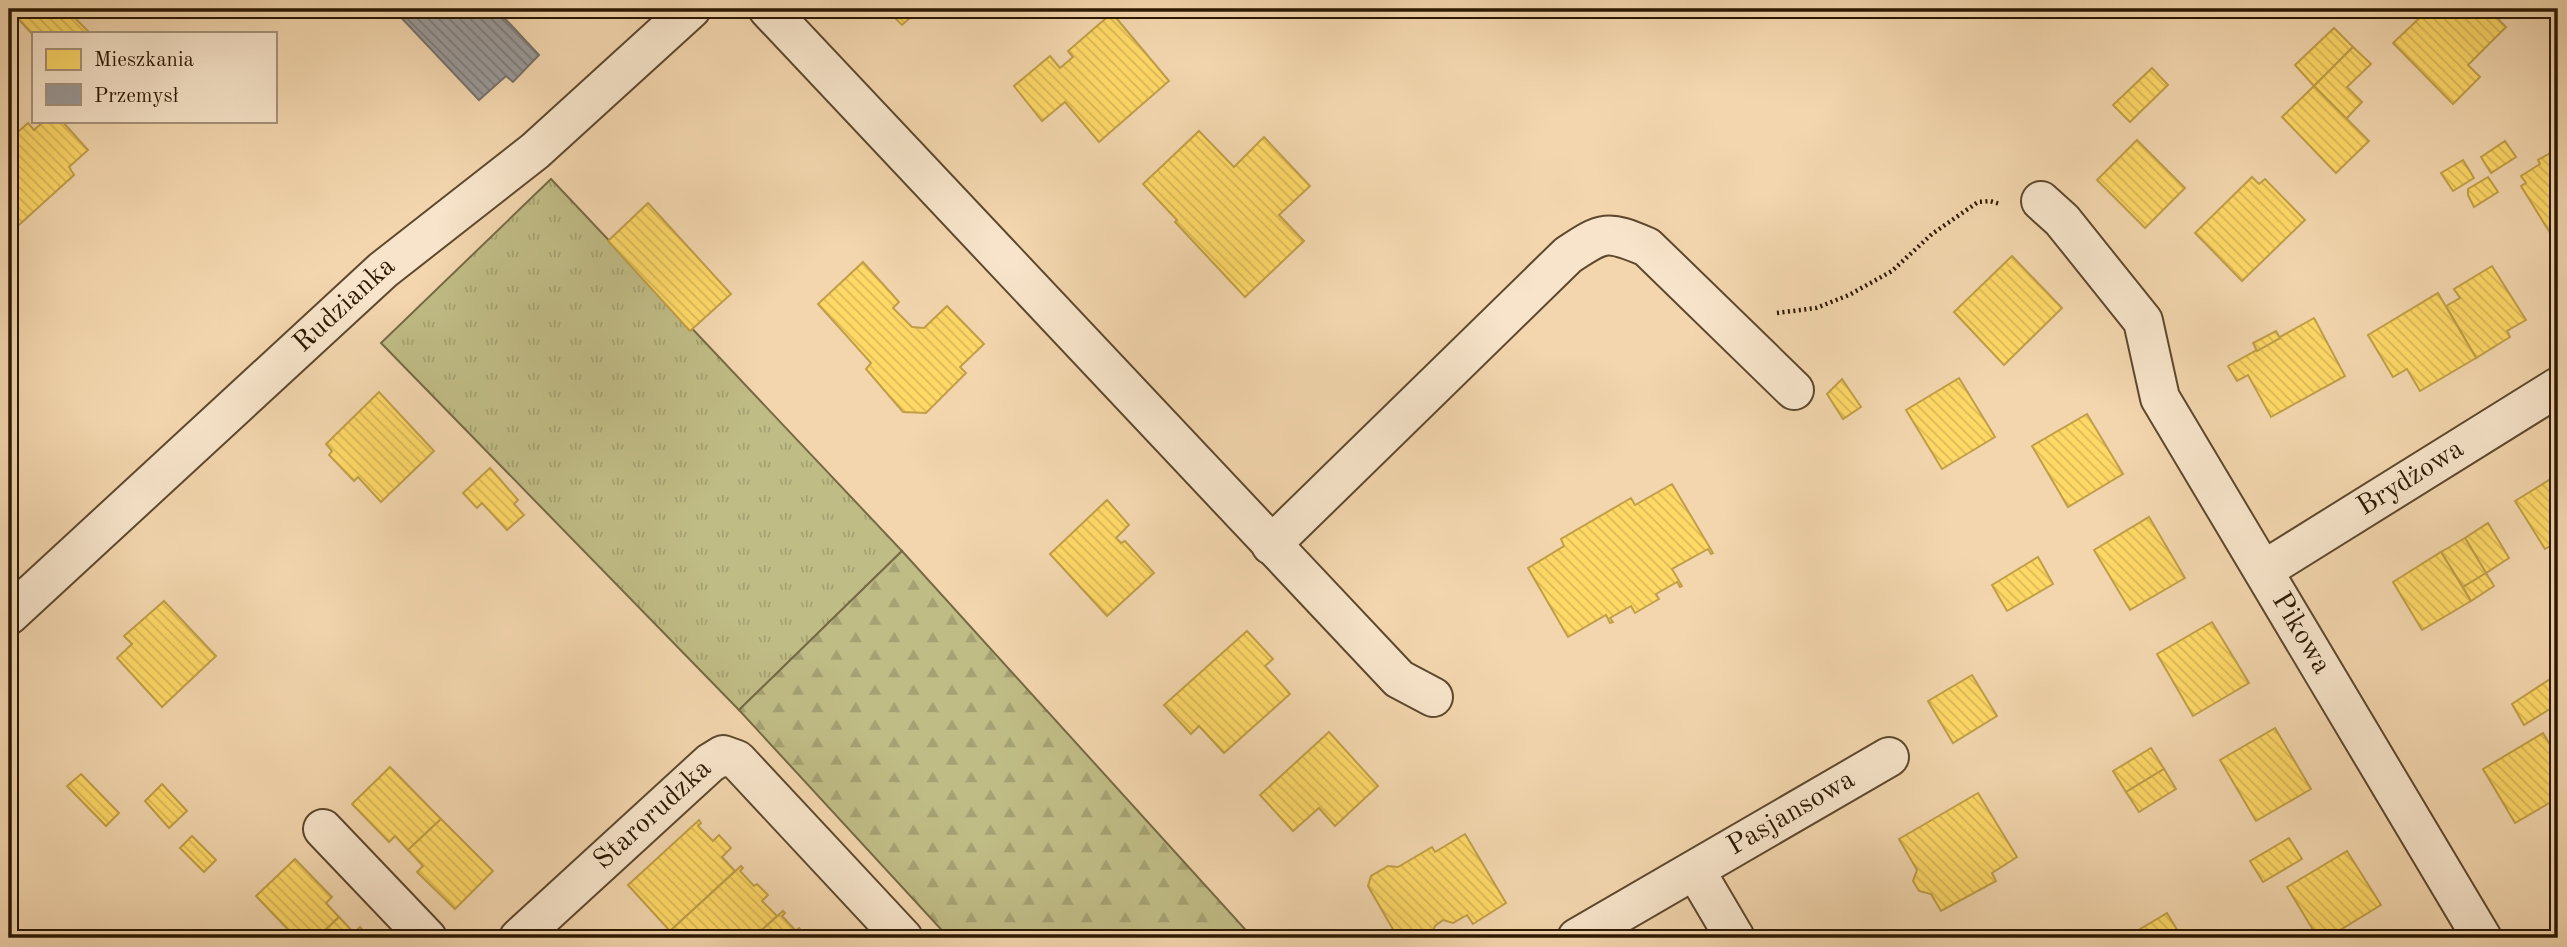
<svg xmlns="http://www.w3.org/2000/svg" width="2567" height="947" font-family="'Old Standard TT',serif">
	<defs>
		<pattern id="grass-tufts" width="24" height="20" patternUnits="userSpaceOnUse" patternTransform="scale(1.75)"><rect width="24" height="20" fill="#c0bc86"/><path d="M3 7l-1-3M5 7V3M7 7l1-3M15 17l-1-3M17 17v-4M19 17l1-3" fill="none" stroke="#a5a172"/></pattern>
		<pattern id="forest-firs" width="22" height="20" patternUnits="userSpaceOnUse" patternTransform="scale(1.75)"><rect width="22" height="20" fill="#c0bc86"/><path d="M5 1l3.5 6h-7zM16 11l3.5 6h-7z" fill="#a5a172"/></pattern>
		<pattern id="homes-back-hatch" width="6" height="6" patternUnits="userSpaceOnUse" patternTransform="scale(1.75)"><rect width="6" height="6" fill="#ffd966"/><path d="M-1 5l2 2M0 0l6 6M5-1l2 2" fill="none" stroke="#dbba57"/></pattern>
		<pattern id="industry-back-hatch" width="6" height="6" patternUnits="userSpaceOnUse" patternTransform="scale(1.75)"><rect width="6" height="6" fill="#999"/><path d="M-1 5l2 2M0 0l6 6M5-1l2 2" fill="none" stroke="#7d7c7b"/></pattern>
	</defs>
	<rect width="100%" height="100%" fill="#f3d6ae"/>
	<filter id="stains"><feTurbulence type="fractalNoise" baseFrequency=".00286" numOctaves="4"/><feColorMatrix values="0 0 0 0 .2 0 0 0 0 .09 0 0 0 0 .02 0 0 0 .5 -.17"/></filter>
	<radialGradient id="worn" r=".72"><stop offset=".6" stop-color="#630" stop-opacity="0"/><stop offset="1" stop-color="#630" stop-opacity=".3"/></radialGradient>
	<path fill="url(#grass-tufts)" stroke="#766a44" stroke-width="2" d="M 551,179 L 902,551 L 739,710 L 381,343 Z"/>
	<path fill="url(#forest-firs)" stroke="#766a44" stroke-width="2" d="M 902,551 L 1253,938 L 949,938 L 739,710 Z"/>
	<g fill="url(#homes-back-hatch)" stroke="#c09f48" stroke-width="2">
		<path d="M 9,9 L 66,9 L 89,32 L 33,35 Z"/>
		<path d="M 886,9 L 920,9 L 902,25 Z"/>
		<path d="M 2429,9 L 2488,9 L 2506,27 L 2468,65 L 2480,77 L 2453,104 L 2393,43 Z"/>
		<path d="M 1112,13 L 1169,81 L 1099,142 L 1065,102 L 1042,121 L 1014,86 L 1050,56 L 1060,68 L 1073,57 L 1068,51 Z"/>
		<path d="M 2334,28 L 2353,47 L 2314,86 L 2295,65 Z"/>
		<path d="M 2353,47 L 2371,64 L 2347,87 L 2362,102 L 2346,119 L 2314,86 Z"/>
		<path d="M 2152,68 L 2168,85 L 2130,122 L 2113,105 Z"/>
		<path d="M 2314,86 L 2369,141 L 2336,173 L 2282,117 Z"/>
		<path d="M 44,121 L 62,121 L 88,150 L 69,167 L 74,175 L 9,234 L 9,140 L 28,123 L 34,130 Z"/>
		<path d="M 1199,131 L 1234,167 L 1264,137 L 1310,186 L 1279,215 L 1304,241 L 1245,297 L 1175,222 L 1177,220 L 1143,184 Z"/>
		<path d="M 2137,140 L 2185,188 L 2145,228 L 2097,180 Z"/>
		<path d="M 2505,141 L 2516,157 L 2491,173 L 2481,157 Z"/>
		<path d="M 2552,152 L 2554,156 L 2558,154 L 2557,244 L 2521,186 L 2526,183 L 2521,176 L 2540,164 L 2538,160 Z"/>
		<path d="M 2463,160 L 2474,178 L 2453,191 L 2441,173 Z"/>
		<path d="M 2252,177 L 2259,184 L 2265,179 L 2305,220 L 2242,281 L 2195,233 Z"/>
		<path d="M 2488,177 L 2498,192 L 2474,207 L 2468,195 L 2468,189 Z"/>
		<path d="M 648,203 L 731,294 L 690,331 L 608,241 Z"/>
		<path d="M 2012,256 L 2062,308 L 2004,365 L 1954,312 Z"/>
		<path d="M 863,262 L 899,302 L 893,308 L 912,327 L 924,328 L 947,306 L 984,344 L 960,367 L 966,373 L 926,413 L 903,412 L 866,369 L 871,363 L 818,304 Z"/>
		<path d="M 2492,266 L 2526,320 L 2507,331 L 2510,337 L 2476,358 L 2446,306 L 2460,298 L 2454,289 Z"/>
		<path d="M 2438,293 L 2476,358 L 2420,391 L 2407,369 L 2393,377 L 2368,335 Z"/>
		<path d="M 2314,318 L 2345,376 L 2271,417 L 2248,375 L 2237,381 L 2228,366 Z"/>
		<path d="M 2276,331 L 2280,338 L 2257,351 L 2253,343 Z"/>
		<path d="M 1959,378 L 1995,437 L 1942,469 L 1906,410 Z"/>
		<path d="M 1842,379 L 1861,407 L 1843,419 L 1827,394 Z"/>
		<path d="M 379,392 L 434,451 L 381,502 L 358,477 L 354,481 L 329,455 L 332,451 L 326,444 Z"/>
		<path d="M 2087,414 L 2123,474 L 2068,507 L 2032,446 Z"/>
		<path d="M 490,468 L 518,500 L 514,504 L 524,515 L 507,530 L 482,503 L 477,508 L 463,493 Z"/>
		<path d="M 2558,474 L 2558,495 L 2549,480 Z"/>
		<path d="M 2549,480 L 2558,495 L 2558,541 L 2545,549 L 2515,501 Z"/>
		<path d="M 1672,484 L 1713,553 L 1711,554 L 1708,549 L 1672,569 L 1682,586 L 1680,587 L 1677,582 L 1656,594 L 1659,599 L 1635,613 L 1631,606 L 1610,618 L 1613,622 L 1610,623 L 1606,615 L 1568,637 L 1528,568 L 1564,546 L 1561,539 L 1631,498 L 1635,505 Z"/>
		<path d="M 1107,500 L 1129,525 L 1116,538 L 1121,543 L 1125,541 L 1154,573 L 1107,616 L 1050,554 Z"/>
		<path d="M 2149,517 L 2185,578 L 2130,610 L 2094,550 Z"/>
		<path d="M 2488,523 L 2509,558 L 2486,573 L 2465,538 Z"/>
		<path d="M 2465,538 L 2486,573 L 2463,587 L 2441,552 Z"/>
		<path d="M 2441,552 L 2471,601 L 2422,630 L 2393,582 Z"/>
		<path d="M 2038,557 L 2053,584 L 2007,611 L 1992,585 Z"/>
		<path d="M 2486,573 L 2494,586 L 2471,601 L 2463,587 Z"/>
		<path d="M 164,601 L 216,656 L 162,707 L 117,658 L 132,644 L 124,636 Z"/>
		<path d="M 2212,622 L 2249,683 L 2193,716 L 2157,654 Z"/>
		<path d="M 1247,631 L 1273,659 L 1265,666 L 1290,694 L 1224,753 L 1199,726 L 1191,734 L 1164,705 Z"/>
		<path d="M 1972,675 L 1997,716 L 1953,743 L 1928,701 Z"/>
		<path d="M 2550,679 L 2558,694 L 2558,704 L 2524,725 L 2512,704 Z"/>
		<path d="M 2275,728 L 2311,789 L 2256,821 L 2220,760 Z"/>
		<path d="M 1329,732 L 1378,786 L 1335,826 L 1319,808 L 1293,831 L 1260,795 Z"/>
		<path d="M 2543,733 L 2558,758 L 2558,798 L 2515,823 L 2483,769 Z"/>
		<path d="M 2151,748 L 2164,769 L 2126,792 L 2113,771 Z"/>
		<path d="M 390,767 L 441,819 L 408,850 L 395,836 L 389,842 L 352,804 Z"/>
		<path d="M 2164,769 L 2176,789 L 2139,812 L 2126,792 Z"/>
		<path d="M 81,774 L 119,813 L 106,826 L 67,786 Z"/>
		<path d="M 162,784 L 187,811 L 169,828 L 145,801 Z"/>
		<path d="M 1978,793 L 2017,857 L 1992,873 L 1996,881 L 1941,911 L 1931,894 L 1919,891 L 1913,881 L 1917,870 L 1899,839 Z"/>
		<path d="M 441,819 L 493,871 L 455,909 L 417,872 L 423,866 L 408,850 Z"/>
		<path d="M 699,820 L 701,823 L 698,826 L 713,841 L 719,835 L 731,848 L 722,857 L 735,871 L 670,931 L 628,885 Z"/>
		<path d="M 1465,834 L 1506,903 L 1473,924 L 1467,915 L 1453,923 L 1443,920 L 1435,926 L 1431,936 L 1427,938 L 1398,938 L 1368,886 L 1371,876 L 1388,866 L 1398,867 L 1432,847 L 1435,852 Z"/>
		<path d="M 192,836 L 216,860 L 204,872 L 180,848 Z"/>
		<path d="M 2289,838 L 2302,859 L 2263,882 L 2250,861 Z"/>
		<path d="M 2347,851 L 2381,905 L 2327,938 L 2318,938 L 2287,887 Z"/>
		<path d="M 295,859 L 332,897 L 326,903 L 339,917 L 317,938 L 296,938 L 256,896 Z"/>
		<path d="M 741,866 L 743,868 L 740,871 L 754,886 L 757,884 L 768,895 L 762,901 L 777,916 L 753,938 L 677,938 L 670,931 Z"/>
		<path d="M 783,911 L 785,913 L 782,916 L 796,931 L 799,928 L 808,938 L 753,938 Z"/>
		<path d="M 2167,913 L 2182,938 L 2125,938 Z"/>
		<path d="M 339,917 L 354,933 L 360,927 L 370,938 L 317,938 Z"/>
	</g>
	<path fill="url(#industry-back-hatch)" stroke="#78726c" stroke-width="2" d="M 393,9 L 496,9 L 539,55 L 513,82 L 506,76 L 479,100 Z"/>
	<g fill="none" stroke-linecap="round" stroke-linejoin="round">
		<g stroke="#5e482d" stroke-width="42">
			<g id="minor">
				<path d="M 768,9 L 1399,679 L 1433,697"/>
				<path id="s1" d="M 2041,201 L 2062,220 L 2143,321 L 2160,398 L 2482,938"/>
				<path d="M 1271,545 L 1568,255 C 1604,231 1607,230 1647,247 L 1794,390"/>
				<path id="s2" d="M 2264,570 L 2558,387"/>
				<path id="s3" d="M 9,615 L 383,270 L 535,151 L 691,9"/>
				<path d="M 323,829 L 427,938"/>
				<path d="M 1695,870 L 1735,938"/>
				<path id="s4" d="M 519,938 L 710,763 L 723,755 L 737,760 L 903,938"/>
				<path id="s5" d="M 1577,938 L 1889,757"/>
			</g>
		</g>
		<path stroke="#2c1802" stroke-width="4.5" stroke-dasharray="2 3.5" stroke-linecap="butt" d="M 1777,313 L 1816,308 L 1849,295 L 1892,271 L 1932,234 L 1978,202 L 1990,201 L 2000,204"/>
		<use href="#minor" stroke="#f7e4ca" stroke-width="38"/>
	</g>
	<g text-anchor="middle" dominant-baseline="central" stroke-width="7" stroke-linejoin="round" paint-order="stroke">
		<g font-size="28" fill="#2c1802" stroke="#f7e4ca">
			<text stroke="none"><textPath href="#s3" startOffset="457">Rudzianka</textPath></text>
			<text stroke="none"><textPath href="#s2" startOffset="173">Brydżowa</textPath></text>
			<text stroke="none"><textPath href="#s1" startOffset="511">Pikowa</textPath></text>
			<text stroke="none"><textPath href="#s5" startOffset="248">Pasjansowa</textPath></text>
			<text stroke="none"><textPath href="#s4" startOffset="182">Starorudzka</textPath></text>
		</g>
	</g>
	<rect width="2567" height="947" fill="none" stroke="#f3d6ae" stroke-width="35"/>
	<rect x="10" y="10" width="2546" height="926" fill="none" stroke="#2c1802" stroke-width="3.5"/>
	<rect x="18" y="18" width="2532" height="912" fill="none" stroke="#2c1802" stroke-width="2"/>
	<rect x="32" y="32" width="245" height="91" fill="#f7e4ca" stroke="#a6927a" stroke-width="2"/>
	<rect x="46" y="49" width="35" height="21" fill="#ffd966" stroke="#a6927a" stroke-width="2"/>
	<text x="94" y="66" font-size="21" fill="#2c1802">Mieszkania</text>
	<rect x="46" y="84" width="35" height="21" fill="#999999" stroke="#a6927a" stroke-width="2"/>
	<text x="94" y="102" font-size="21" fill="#2c1802">Przemysł</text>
	<rect width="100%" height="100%" filter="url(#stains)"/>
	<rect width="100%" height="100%" fill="url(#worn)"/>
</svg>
